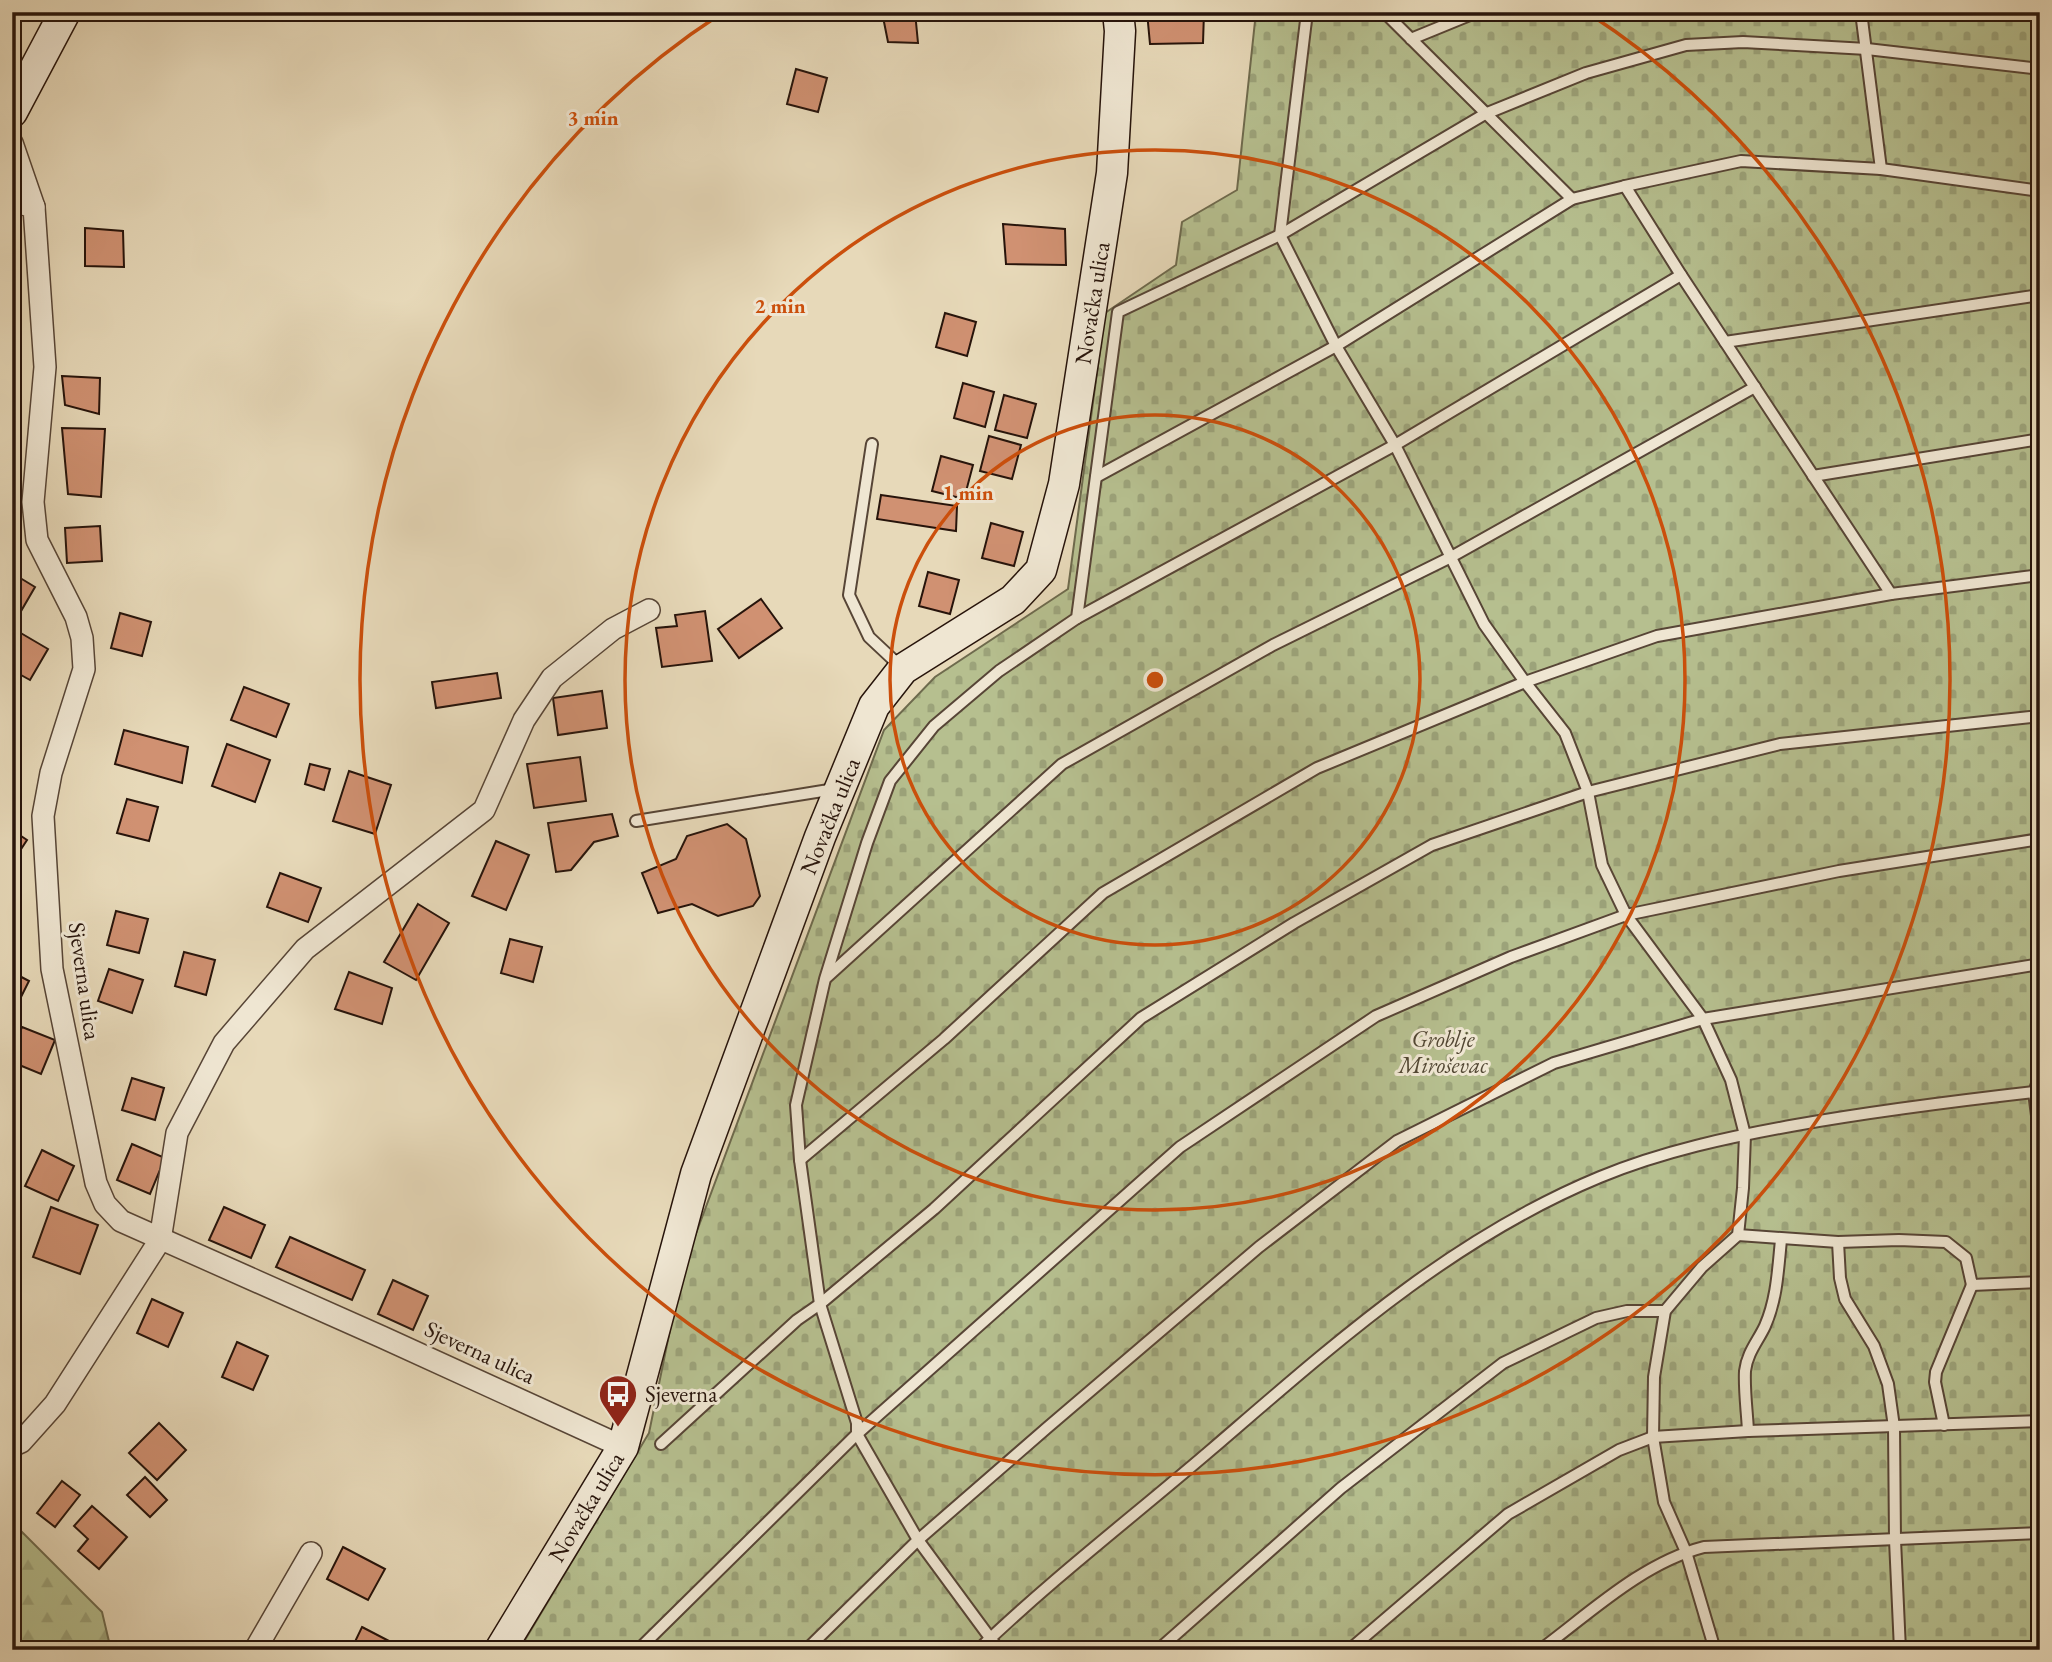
<svg xmlns="http://www.w3.org/2000/svg" width="2052" height="1662" font-family="'EB Garamond',serif">
	<defs>
		<pattern id="forest-firs" width="22" height="20" patternUnits="userSpaceOnUse" patternTransform="scale(1.75)"><rect width="22" height="20" fill="#b6bf8f"/><path d="M5 1l3.5 6h-7zM16 11l3.5 6h-7z" fill="#9ca37a"/></pattern>
		<pattern id="cemetery-stones" width="16" height="16" patternUnits="userSpaceOnUse" patternTransform="scale(1.75)"><rect width="16" height="16" fill="#b6bf8f"/><path d="M2 7V4a2 2 0 0 1 4 0v3zM10 15v-3a2 2 0 0 1 4 0v3z" fill="#9ca37a"/></pattern>
	</defs>
	<rect width="100%" height="100%" fill="#e7d9b9"/>
	<filter id="stains"><feTurbulence type="fractalNoise" baseFrequency=".00286" numOctaves="4"/><feColorMatrix values="0 0 0 0 .2 0 0 0 0 .09 0 0 0 0 .02 0 0 0 .5 -.17"/></filter>
	<radialGradient id="worn" r=".72"><stop offset=".6" stop-color="#630" stop-opacity="0"/><stop offset="1" stop-color="#630" stop-opacity=".3"/></radialGradient>
	<path fill="url(#forest-firs)" stroke="#6e6a4d" stroke-width="2" d="M 12,1522 L 102,1612 L 111,1650 L 14,1650 Z"/>
	<path fill="url(#cemetery-stones)" stroke="#6e6a4d" stroke-width="2" d="M 1256,12 L 2040,12 L 2040,1650 L 519,1650 L 649,1433 L 682,1271 L 884,730 L 935,677 L 1068,589 L 1105,313 L 1176,265 L 1182,222 L 1237,190 Z"/>
	<g fill="#d09172" stroke="#27140b" stroke-width="2">
		<path d="M 882,12 L 915,12 L 918,43 L 888,42 Z"/>
		<path d="M 1147,12 L 1204,12 L 1203,43 L 1150,44 Z"/>
		<path d="M 796,69 L 827,78 L 818,112 L 787,104 Z"/>
		<path d="M 1003,224 L 1065,229 L 1066,265 L 1006,264 Z"/>
		<path d="M 85,228 L 123,231 L 124,267 L 85,266 Z"/>
		<path d="M 945,313 L 976,322 L 967,356 L 936,347 Z"/>
		<path d="M 62,376 L 100,378 L 99,414 L 65,405 Z"/>
		<path d="M 963,383 L 994,392 L 985,427 L 954,418 Z"/>
		<path d="M 1004,395 L 1036,404 L 1027,438 L 995,430 Z"/>
		<path d="M 62,428 L 105,429 L 101,497 L 68,494 Z"/>
		<path d="M 989,436 L 1021,445 L 1012,479 L 980,471 Z"/>
		<path d="M 941,456 L 973,465 L 964,499 L 932,491 Z"/>
		<path d="M 881,495 L 957,506 L 956,531 L 877,519 Z"/>
		<path d="M 991,523 L 1023,532 L 1014,566 L 982,558 Z"/>
		<path d="M 100,526 L 102,561 L 67,563 L 65,528 Z"/>
		<path d="M 928,572 L 959,580 L 950,614 L 919,606 Z"/>
		<path d="M 12,573 L 35,587 L 17,618 L 12,615 Z"/>
		<path d="M 761,599 L 782,628 L 739,658 L 718,629 Z"/>
		<path d="M 705,611 L 712,661 L 662,667 L 656,628 L 677,626 L 675,615 Z"/>
		<path d="M 120,613 L 151,622 L 142,656 L 111,648 Z"/>
		<path d="M 19,632 L 48,649 L 30,680 L 12,670 L 12,644 Z"/>
		<path d="M 497,673 L 501,698 L 436,708 L 432,682 Z"/>
		<path d="M 244,687 L 289,704 L 276,737 L 231,720 Z"/>
		<path d="M 602,691 L 607,728 L 558,735 L 553,698 Z"/>
		<path d="M 124,730 L 188,747 L 182,783 L 115,764 Z"/>
		<path d="M 227,744 L 270,760 L 255,802 L 212,786 Z"/>
		<path d="M 580,757 L 586,801 L 534,808 L 527,764 Z"/>
		<path d="M 310,764 L 330,769 L 324,790 L 305,784 Z"/>
		<path d="M 349,771 L 391,785 L 375,834 L 333,821 Z"/>
		<path d="M 127,799 L 158,807 L 149,841 L 117,833 Z"/>
		<path d="M 612,814 L 618,836 L 594,842 L 571,870 L 556,872 L 548,823 Z"/>
		<path d="M 727,824 L 746,839 L 760,896 L 753,906 L 718,916 L 692,904 L 658,913 L 642,873 L 676,859 L 687,836 Z"/>
		<path d="M 12,830 L 27,840 L 12,863 Z"/>
		<path d="M 496,841 L 529,855 L 506,910 L 472,896 Z"/>
		<path d="M 280,873 L 321,888 L 308,922 L 267,907 Z"/>
		<path d="M 418,904 L 449,923 L 416,980 L 384,962 Z"/>
		<path d="M 116,911 L 148,919 L 139,953 L 107,945 Z"/>
		<path d="M 510,939 L 542,947 L 533,982 L 501,973 Z"/>
		<path d="M 184,952 L 215,960 L 206,995 L 175,986 Z"/>
		<path d="M 109,969 L 143,980 L 132,1013 L 98,1001 Z"/>
		<path d="M 12,972 L 29,981 L 19,1001 L 12,997 Z"/>
		<path d="M 349,972 L 392,988 L 382,1024 L 335,1009 Z"/>
		<path d="M 22,1027 L 55,1040 L 41,1074 L 12,1062 L 12,1050 Z"/>
		<path d="M 132,1078 L 164,1088 L 155,1120 L 122,1110 Z"/>
		<path d="M 132,1144 L 165,1158 L 150,1194 L 117,1180 Z"/>
		<path d="M 42,1150 L 74,1166 L 58,1201 L 25,1186 Z"/>
		<path d="M 51,1207 L 98,1225 L 80,1274 L 33,1257 Z"/>
		<path d="M 224,1207 L 265,1225 L 251,1258 L 209,1240 Z"/>
		<path d="M 290,1237 L 365,1270 L 352,1300 L 276,1267 Z"/>
		<path d="M 393,1280 L 428,1296 L 413,1330 L 378,1314 Z"/>
		<path d="M 12,1294 L 16,1324 L 12,1324 Z"/>
		<path d="M 152,1299 L 183,1313 L 168,1347 L 137,1333 Z"/>
		<path d="M 237,1342 L 268,1356 L 253,1390 L 222,1377 Z"/>
		<path d="M 159,1423 L 186,1450 L 157,1480 L 129,1453 Z"/>
		<path d="M 145,1477 L 167,1500 L 150,1517 L 127,1495 Z"/>
		<path d="M 62,1481 L 80,1495 L 55,1527 L 37,1513 Z"/>
		<path d="M 92,1506 L 127,1537 L 99,1569 L 78,1551 L 88,1539 L 74,1526 Z"/>
		<path d="M 343,1547 L 385,1569 L 368,1600 L 327,1579 Z"/>
		<path d="M 362,1627 L 389,1641 L 384,1650 L 351,1650 Z"/>
	</g>
	<g fill="none" stroke-linecap="round" stroke-linejoin="round">
		<g stroke="#574536" stroke-width="14">
			<g id="lane">
				<path d="M 1307,12 L 1280,235 L 1336,346 L 1395,445 L 1484,624 L 1525,682 L 1565,733 L 1588,792 L 1602,865 L 1626,915 L 1703,1019 L 1731,1080 L 1745,1135 L 1743,1188 L 1738,1235 L 1702,1267 L 1665,1311 L 1654,1377 L 1653,1437 L 1664,1502 L 1686,1552 L 1715,1650"/>
				<path d="M 1384,12 L 1572,199"/>
				<path d="M 1861,12 L 1881,169"/>
				<path d="M 1411,39 L 1477,12"/>
				<path d="M 1625,186 L 1741,161 L 1881,169 L 2040,191"/>
				<path d="M 1725,342 L 2040,295"/>
				<path d="M 872,444 L 849,595 L 869,637 L 901,667"/>
				<path d="M 1813,476 L 2040,439"/>
				<path d="M 1096,477 L 1336,346 L 1572,199 L 1625,186 L 1681,275 L 1891,594"/>
				<path d="M 1077,618 L 1395,445 L 1681,275"/>
				<path d="M 636,821 L 835,789"/>
				<path d="M 827,977 L 1062,764 L 1273,645 L 1451,557 L 1755,387"/>
				<path d="M 2040,1076 L 2034,1092 L 2040,1139"/>
				<path d="M 800,1160 L 944,1039 L 1103,893 L 1317,768 L 1525,682 L 1657,636 L 1891,594 L 2040,575"/>
				<path d="M 1738,1235 L 1838,1242 L 1899,1240 L 1946,1242 L 1966,1258 L 1972,1285 L 2040,1282"/>
				<path d="M 1838,1242 L 1840,1278 L 1845,1299 L 1874,1346 L 1888,1384 L 1894,1427 L 1895,1540 L 1900,1650"/>
				<path d="M 1944,1425 L 1935,1382 L 1936,1372 L 1972,1285"/>
				<path d="M 1748,1431 C 1747,1411 1744,1390 1745,1371 C 1747,1353 1758,1341 1765,1326 C 1777,1299 1778,1269 1781,1240"/>
				<path d="M 661,1444 L 797,1320 L 820,1304 L 934,1209 L 1141,1018 L 1294,923 L 1432,845 L 1588,792 L 1780,744 L 2040,716"/>
				<path d="M 638,1650 L 857,1434 L 1180,1147 L 1376,1016 L 1511,957 L 1626,915 L 1839,871 L 2040,839"/>
				<path d="M 806,1650 L 918,1540 L 1048,1427 L 1259,1247 L 1397,1141 L 1554,1063 L 1703,1019 L 2040,964"/>
				<path d="M 978,1650 C 1053,1578 1134,1516 1212,1449 C 1333,1345 1450,1239 1600,1177 C 1663,1151 1729,1137 1796,1125 C 1875,1111 1955,1101 2034,1092"/>
				<path d="M 999,1650 L 918,1540 L 857,1434 L 857,1423 L 820,1304 L 800,1160 L 796,1105 L 825,979 L 867,843 L 890,781 L 934,726 L 999,671 L 1077,618 L 1118,312 L 1280,235 L 1485,114 L 1586,73 L 1686,45 L 1743,42 L 1867,49 L 2040,69"/>
				<path d="M 1158,1650 L 1341,1488 L 1503,1363 L 1596,1318 L 1627,1311 L 1665,1311"/>
				<path d="M 1349,1650 L 1508,1514 L 1619,1450 L 1653,1437 L 1748,1431 L 2040,1421"/>
				<path d="M 1540,1650 C 1590,1613 1642,1563 1704,1547 L 2040,1533"/>
			</g>
		</g>
		<g stroke="#574536" stroke-width="24">
			<g id="street">
				<path d="M 12,143 L 34,207"/>
				<path d="M 12,201 L 34,207 L 45,367 L 33,502 L 37,540 L 76,617 L 82,638 L 84,669 L 51,773 L 43,816 L 52,969 L 96,1183 L 105,1204 L 121,1221 L 382,1337 L 623,1447"/>
				<path d="M 12,1446 L 21,1442 L 55,1404 L 160,1240 L 177,1133 L 224,1043 L 305,949 L 484,810 L 524,720 L 552,678 L 613,629 L 649,610"/>
				<path d="M 255,1650 L 311,1553"/>
			</g>
		</g>
		<g stroke="#27140b" stroke-width="33">
			<g id="secondary">
				<path d="M 12,112 L 65,12"/>
				<path d="M 500,1650 L 623,1447 L 696,1174 L 820,837 L 874,706 L 903,669 L 1013,600 L 1041,570 L 1064,484 L 1112,173 L 1120,31 L 1118,12"/>
			</g>
		</g>
		<use href="#lane" stroke="#efe6d2" stroke-width="10"/>
		<use href="#street" stroke="#efe6d2" stroke-width="21"/>
		<use href="#secondary" stroke="#efe6d2" stroke-width="30"/>
	</g>
	<g fill="none" stroke="#cb4f0c" stroke-width="3.5">
		<circle cx="1155" cy="680" r="265"/>
		<circle cx="1155" cy="680" r="530"/>
		<path d="M1588 13A795 795 0 1 1 722 13"/>
	</g>
	<defs>
		<g id="bus-pin" transform="scale(2.0125)"><path d="M0 17L-7.5 6A9.5 9.5 0 1 1 7.5 6Z" fill="#8f2418" stroke="#efe6d2"/><path d="M-5-6H5V4H4V6H2V4H-2V6H-4V4H-5ZM-3.5-4V0h7V-4ZM-3.5 1.2v1.5H-2V1.2ZM2 1.2v1.5H3.5V1.2Z" fill="#fff"/></g>
	</defs>
	<g fill-rule="evenodd">
		<use href="#bus-pin" x="618" y="1394"/>
	</g>
	<g text-anchor="middle" dominant-baseline="central" stroke-width="6" stroke-linejoin="round" paint-order="stroke">
		<g font-size="23" fill="#27140b" stroke="#efe6d2">
			<text transform="translate(1092 303) rotate(-81)">Novačka ulica</text>
			<text transform="translate(830 816) rotate(-68)">Novačka ulica</text>
			<text transform="translate(85 981) rotate(82)">Sjeverna ulica</text>
			<text transform="translate(480 1352) rotate(25)">Sjeverna ulica</text>
			<text transform="translate(586 1507) rotate(-59)">Novačka ulica</text>
		</g>
		<g font-size="23" font-style="italic" fill="#524733" stroke="#efe6d2">
			<text x="1443" y="1039">Groblje<tspan x="1443" dy="26">Miroševac</tspan></text>
		</g>
		<g font-size="23" fill="#27140b" stroke="#efe6d2" text-anchor="start">
			<text x="645" y="1394">Sjeverna</text>
		</g>
	</g>
	<circle cx="1155" cy="680" r="10" fill="#cb4f0c" stroke="#efe6d2" stroke-width="3.5"/>
	<g font-size="21" text-anchor="middle" font-weight="bold" fill="#cb4f0c" stroke="#efe6d2" stroke-width="6" stroke-linejoin="round" paint-order="stroke">
		<text x="593" y="125">3 min</text>
		<text x="780" y="313">2 min</text>
		<text x="968" y="500">1 min</text>
	</g>
	<rect width="2052" height="1662" fill="none" stroke="#e7d9b9" stroke-width="42"/>
	<rect x="14" y="14" width="2024" height="1634" fill="none" stroke="#27140b" stroke-width="3.5"/>
	<rect x="21" y="21" width="2010" height="1620" fill="none" stroke="#27140b" stroke-width="2"/>
	<rect width="100%" height="100%" filter="url(#stains)"/>
	<rect width="100%" height="100%" fill="url(#worn)"/>
</svg>
